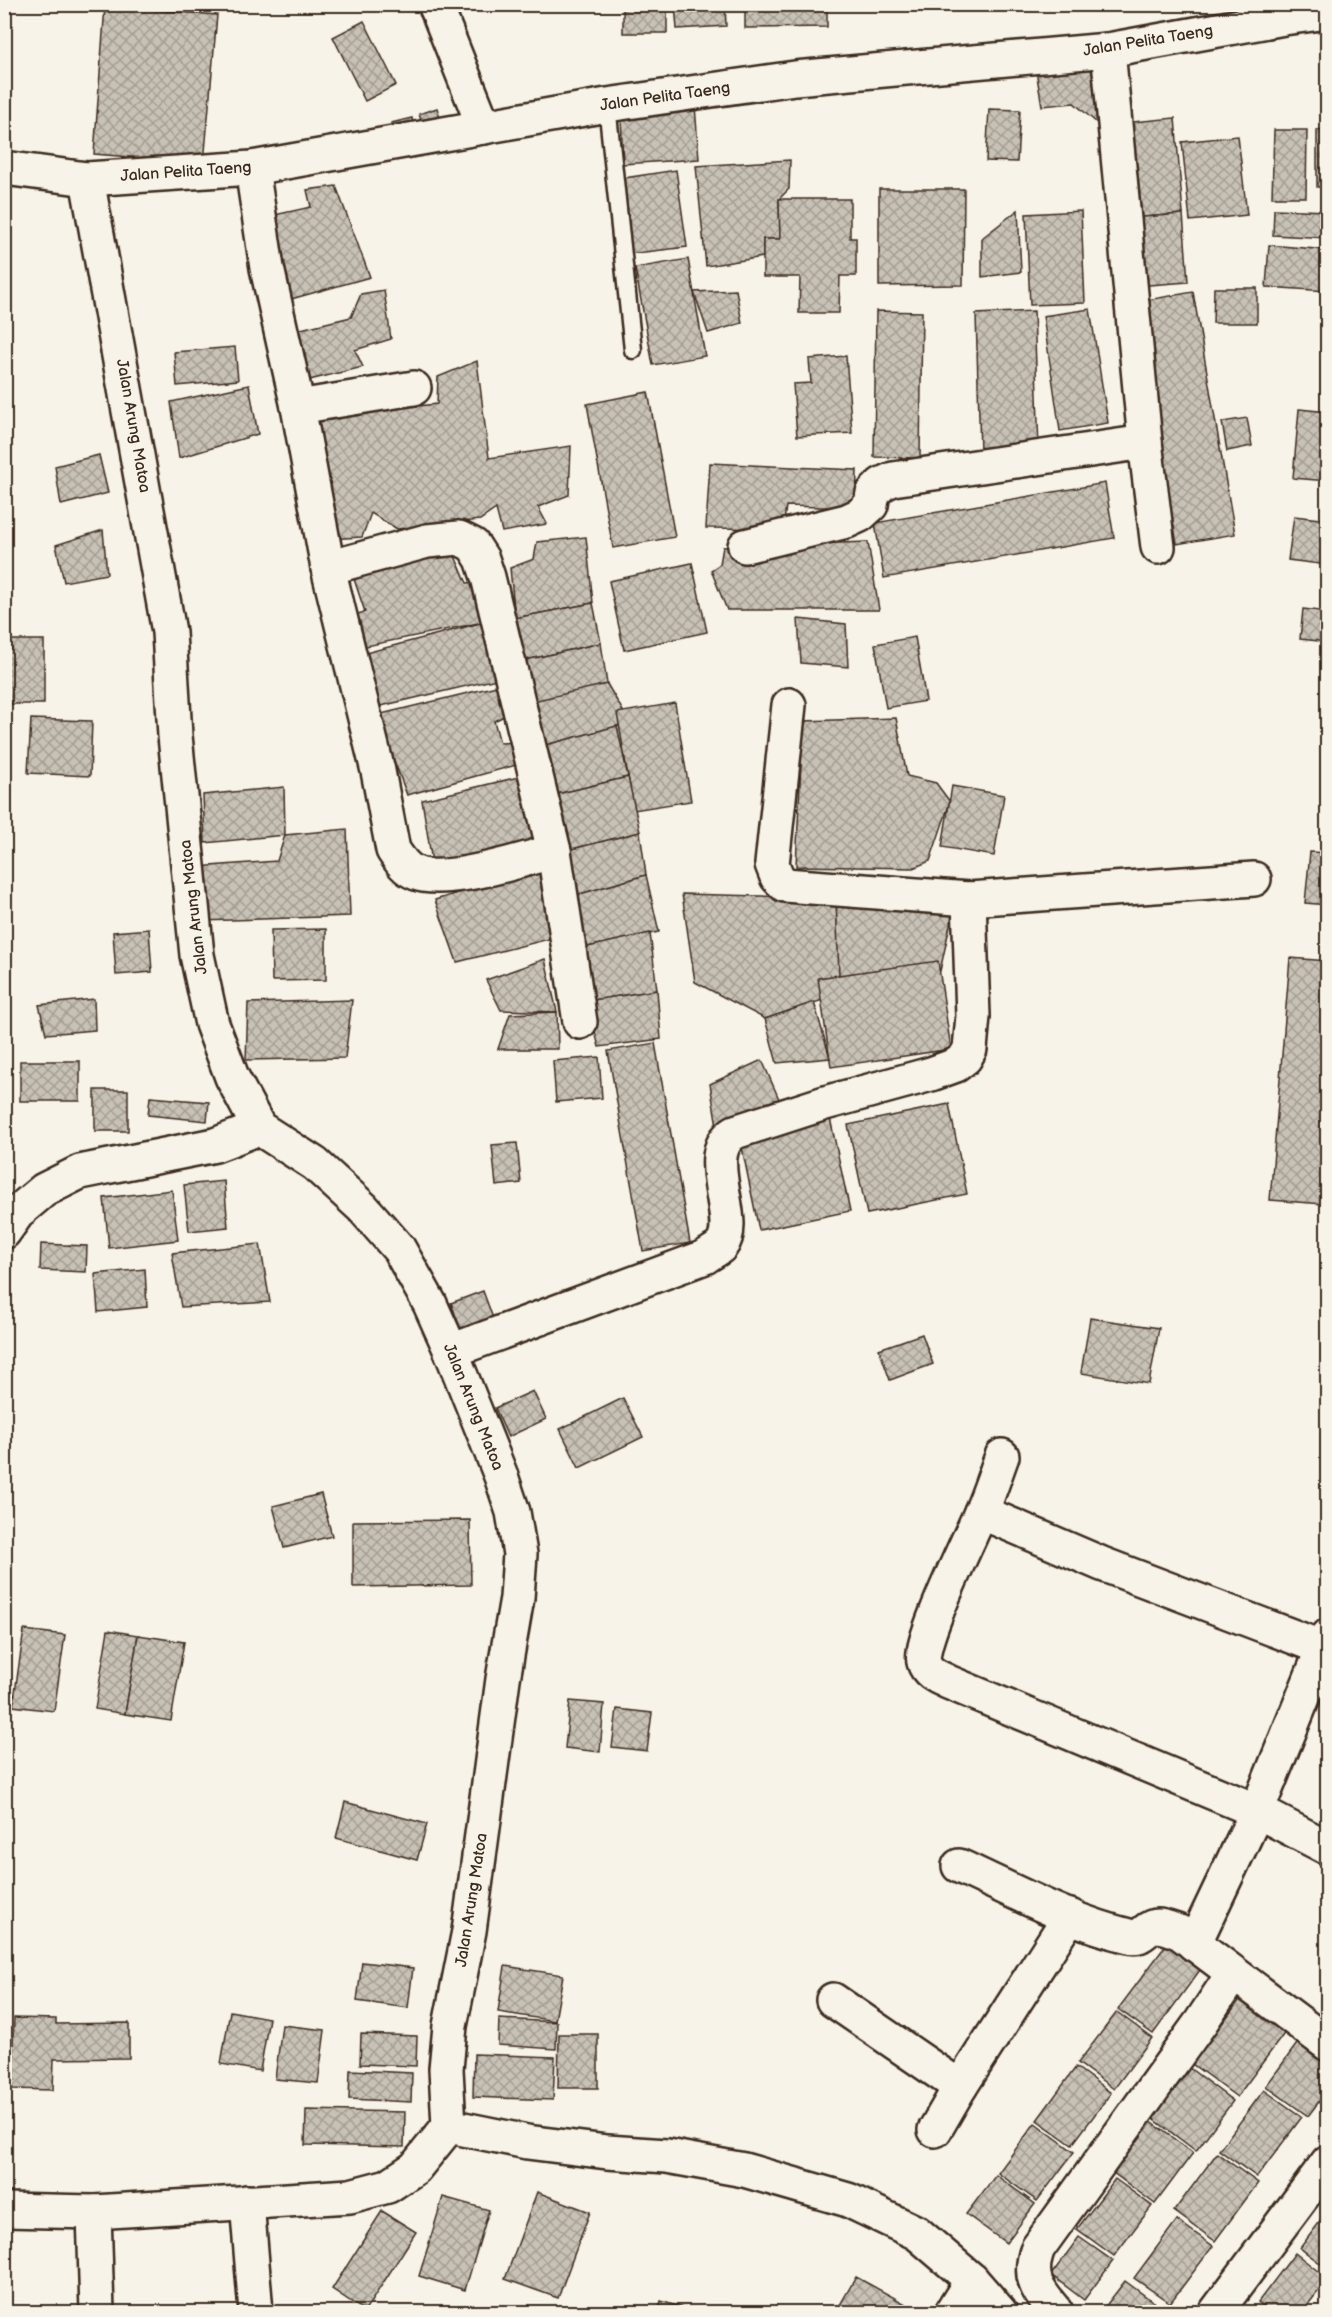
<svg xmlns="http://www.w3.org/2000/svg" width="1332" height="2317" font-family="'Balsamiq Sans',sans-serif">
	<defs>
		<pattern id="building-cross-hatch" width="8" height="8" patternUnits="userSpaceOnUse" patternTransform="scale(1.5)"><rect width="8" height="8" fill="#c8c1b6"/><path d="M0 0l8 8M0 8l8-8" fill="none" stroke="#a49d93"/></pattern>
	</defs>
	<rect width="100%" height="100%" fill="#f7f3e8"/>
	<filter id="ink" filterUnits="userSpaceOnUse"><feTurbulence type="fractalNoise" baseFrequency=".0167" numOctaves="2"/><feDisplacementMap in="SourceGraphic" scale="12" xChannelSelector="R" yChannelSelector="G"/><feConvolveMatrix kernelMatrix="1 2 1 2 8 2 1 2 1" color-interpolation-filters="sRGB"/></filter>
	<g filter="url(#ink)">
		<g fill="url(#building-cross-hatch)" stroke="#3b2a1e" stroke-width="1.5">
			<rect x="623" y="4" width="44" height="29"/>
			<path d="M 675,4 L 725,4 L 726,26 L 677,29 Z"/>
			<path d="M 745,4 L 827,4 L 827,27 L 745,28 Z"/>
			<path d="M 105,6 L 217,15 L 204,163 L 94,154 Z"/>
			<path d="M 364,21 L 396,85 L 365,101 L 333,37 Z"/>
			<path d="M 1100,62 L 1107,121 L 1098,124 L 1074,103 L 1042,106 L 1036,71 Z"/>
			<path d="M 694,92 L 699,159 L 623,164 L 621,115 Z"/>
			<path d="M 437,108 L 443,127 L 425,132 L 419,114 Z"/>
			<path d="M 989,109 L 1020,110 L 1017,162 L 986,161 Z"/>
			<path d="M 412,118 L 415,134 L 394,139 L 391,123 Z"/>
			<path d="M 1175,118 L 1183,214 L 1130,218 L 1122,123 Z"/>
			<path d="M 1328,129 L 1328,187 L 1317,187 L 1317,130 Z"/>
			<path d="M 1274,130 L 1307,130 L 1306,197 L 1272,197 Z"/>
			<path d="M 1238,136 L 1247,215 L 1190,221 L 1182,142 Z"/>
			<path d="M 790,160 L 789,189 L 779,199 L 780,239 L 763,239 L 763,257 L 706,266 L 696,166 Z"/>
			<path d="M 676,170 L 687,247 L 628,254 L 618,179 Z"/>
			<path d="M 336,186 L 370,277 L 291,299 L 270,216 L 311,207 L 307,190 Z"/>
			<path d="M 879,189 L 964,189 L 963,285 L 879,286 Z"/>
			<path d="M 779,199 L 850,199 L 850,238 L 856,238 L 856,276 L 840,276 L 839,313 L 799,313 L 800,277 L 763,277 L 763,239 L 780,239 Z"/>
			<path d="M 1274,209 L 1328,211 L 1328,238 L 1273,235 Z"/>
			<path d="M 1018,210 L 1021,272 L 982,277 L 982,238 Z"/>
			<path d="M 1081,211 L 1085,303 L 1030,305 L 1026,214 Z"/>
			<path d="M 1183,214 L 1188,282 L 1136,286 L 1130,218 Z"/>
			<path d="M 1269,245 L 1328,250 L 1328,291 L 1266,287 Z"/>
			<path d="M 688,259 L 705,356 L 653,365 L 635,268 Z"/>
			<path d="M 1214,288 L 1257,288 L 1257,323 L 1213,323 Z"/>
			<path d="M 384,290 L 391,339 L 355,350 L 363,367 L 301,382 L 288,332 L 351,317 L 361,294 Z"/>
			<path d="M 736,290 L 742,323 L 708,333 L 694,292 Z"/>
			<path d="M 1193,292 L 1235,534 L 1177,544 L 1135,302 Z"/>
			<path d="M 1090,309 L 1108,423 L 1060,431 L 1043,316 Z"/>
			<path d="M 876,311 L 922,312 L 920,458 L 874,457 Z"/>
			<path d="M 1034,311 L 1039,450 L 980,452 L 976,314 Z"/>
			<path d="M 235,347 L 238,380 L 177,386 L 174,352 Z"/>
			<path d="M 846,356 L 852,433 L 797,436 L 793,384 L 811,383 L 809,359 Z"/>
			<path d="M 477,361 L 489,458 L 571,446 L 569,495 L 538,507 L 547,524 L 502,532 L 496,509 L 480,520 L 397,529 L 371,513 L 362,537 L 328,539 L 310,417 L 437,404 L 438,377 Z"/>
			<path d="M 249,385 L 258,434 L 179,458 L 171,402 Z"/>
			<path d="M 648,392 L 675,537 L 613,548 L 587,404 Z"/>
			<path d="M 1299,409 L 1328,412 L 1328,481 L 1293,478 Z"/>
			<path d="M 1247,418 L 1252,446 L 1227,451 L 1222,422 Z"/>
			<path d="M 99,455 L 108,493 L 61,505 L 55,466 Z"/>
			<path d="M 710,463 L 857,470 L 856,508 L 786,506 L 783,529 L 706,528 Z"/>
			<path d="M 1105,483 L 1114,538 L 884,578 L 875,523 Z"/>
			<path d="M 1294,516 L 1328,520 L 1328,565 L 1288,560 Z"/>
			<path d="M 103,530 L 107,574 L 64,582 L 56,545 Z"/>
			<path d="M 586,537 L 593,603 L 515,618 L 510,568 L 534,559 L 537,542 Z"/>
			<path d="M 868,542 L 879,610 L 727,610 L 711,570 L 720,564 L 723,547 Z"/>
			<path d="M 453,552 L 467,583 L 480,582 L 488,621 L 357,648 L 347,617 L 365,612 L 353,576 Z"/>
			<path d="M 692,563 L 707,632 L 624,650 L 609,581 Z"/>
			<path d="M 593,603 L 601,643 L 526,660 L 515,618 Z"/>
			<path d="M 1303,609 L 1328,612 L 1328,642 L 1300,639 Z"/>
			<path d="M 798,619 L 846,624 L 848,667 L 801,663 Z"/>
			<path d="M 488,621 L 501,678 L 372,708 L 358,655 Z"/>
			<path d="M 915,637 L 926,701 L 886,708 L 875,644 Z"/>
			<rect x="4" y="640" width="40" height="64"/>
			<path d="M 601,643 L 607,684 L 533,704 L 526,660 Z"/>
			<path d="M 505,684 L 510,713 L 494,721 L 500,743 L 518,742 L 520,764 L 407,795 L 377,715 Z"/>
			<path d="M 607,684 L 630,723 L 542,746 L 524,703 Z"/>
			<path d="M 675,703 L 691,801 L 634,810 L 617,713 Z"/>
			<path d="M 896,718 L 907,776 L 936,783 L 950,802 L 930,861 L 913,868 L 796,866 L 803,721 Z"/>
			<path d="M 31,719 L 92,721 L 90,776 L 28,773 Z"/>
			<path d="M 617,726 L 628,777 L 553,795 L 542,746 Z"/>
			<path d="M 527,775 L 534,843 L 432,862 L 422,800 Z"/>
			<path d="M 628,777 L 640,832 L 564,851 L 553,795 Z"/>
			<path d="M 952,786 L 1004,795 L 994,856 L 942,847 Z"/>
			<path d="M 284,787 L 285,835 L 205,843 L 203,795 Z"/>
			<path d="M 347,829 L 350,916 L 201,921 L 197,867 L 277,861 L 285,835 Z"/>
			<path d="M 640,832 L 646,875 L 573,896 L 564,851 Z"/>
			<path d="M 1310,852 L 1328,853 L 1328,905 L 1305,903 Z"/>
			<path d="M 548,865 L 557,937 L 457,962 L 435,900 Z"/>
			<path d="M 646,875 L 659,932 L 588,947 L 573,896 Z"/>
			<path d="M 682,894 L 836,898 L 841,994 L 765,1019 L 695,982 Z"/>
			<path d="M 836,898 L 954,907 L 940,971 L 839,975 Z"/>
			<path d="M 149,929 L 152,972 L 116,975 L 113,932 Z"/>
			<path d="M 326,929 L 326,980 L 272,981 L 271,930 Z"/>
			<path d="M 650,933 L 657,990 L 587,1001 L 585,952 L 588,947 Z"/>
			<path d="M 1290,958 L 1328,961 L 1328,1158 L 1324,1204 L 1270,1200 Z"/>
			<path d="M 545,959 L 557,1012 L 501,1010 L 486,980 Z"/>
			<path d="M 938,961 L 951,1049 L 831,1067 L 818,978 Z"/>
			<path d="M 657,990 L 661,1039 L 599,1047 L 587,1001 Z"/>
			<path d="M 94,999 L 95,1030 L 46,1034 L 39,1005 Z"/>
			<path d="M 352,1000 L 345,1058 L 246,1060 L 248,1003 Z"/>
			<path d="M 814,1002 L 830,1058 L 777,1063 L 765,1019 Z"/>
			<path d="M 557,1012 L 558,1049 L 498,1049 L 510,1014 Z"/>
			<path d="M 655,1043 L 690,1243 L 643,1251 L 608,1051 Z"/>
			<path d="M 599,1057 L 602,1098 L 556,1102 L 553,1061 Z"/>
			<path d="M 762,1060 L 779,1099 L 717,1126 L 710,1084 Z"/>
			<rect x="20" y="1061" width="60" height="40"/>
			<rect x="95" y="1090" width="33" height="41"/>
			<path d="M 150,1097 L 209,1102 L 207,1121 L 148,1115 Z"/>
			<path d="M 949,1104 L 967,1194 L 867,1214 L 848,1125 Z"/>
			<path d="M 830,1118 L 850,1211 L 759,1230 L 740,1138 Z"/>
			<path d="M 517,1143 L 521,1183 L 496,1186 L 492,1145 Z"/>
			<path d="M 224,1181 L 228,1227 L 189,1231 L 184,1185 Z"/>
			<path d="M 172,1190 L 178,1240 L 109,1248 L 104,1198 Z"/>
			<path d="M 41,1244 L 87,1246 L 86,1272 L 40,1270 Z"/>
			<path d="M 260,1244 L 270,1302 L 181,1307 L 172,1253 Z"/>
			<path d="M 145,1269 L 147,1307 L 98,1312 L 95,1274 Z"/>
			<path d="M 483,1291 L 494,1321 L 462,1333 L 451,1303 Z"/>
			<path d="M 1090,1318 L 1159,1328 L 1149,1384 L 1081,1373 Z"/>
			<path d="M 922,1334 L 933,1364 L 890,1380 L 879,1349 Z"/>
			<path d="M 533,1391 L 546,1419 L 508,1437 L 495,1408 Z"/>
			<path d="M 623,1398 L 643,1437 L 579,1468 L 560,1429 Z"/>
			<path d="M 321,1494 L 332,1536 L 284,1548 L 273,1506 Z"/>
			<path d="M 470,1520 L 471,1585 L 353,1587 L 353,1521 Z"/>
			<path d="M 24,1630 L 65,1635 L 54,1711 L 13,1706 Z"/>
			<path d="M 108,1630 L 138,1635 L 125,1714 L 95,1709 Z"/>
			<path d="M 138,1635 L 184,1642 L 171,1721 L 125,1714 Z"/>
			<path d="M 570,1701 L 604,1704 L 600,1752 L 565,1748 Z"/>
			<path d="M 617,1709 L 652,1713 L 647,1751 L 612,1747 Z"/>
			<path d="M 345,1802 L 427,1824 L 417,1860 L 336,1838 Z"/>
			<path d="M 1169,1941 L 1203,1966 L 1153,2034 L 1118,2009 Z"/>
			<path d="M 362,1962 L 413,1968 L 408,2008 L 357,2001 Z"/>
			<path d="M 505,1966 L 563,1975 L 555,2021 L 498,2012 Z"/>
			<path d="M 1244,1994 L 1289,2027 L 1237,2097 L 1192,2064 Z"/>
			<path d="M 230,2011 L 269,2018 L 260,2071 L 221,2064 Z"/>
			<path d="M 1117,2012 L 1152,2038 L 1114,2089 L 1078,2063 Z"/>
			<path d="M 14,2018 L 56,2019 L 56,2024 L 129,2023 L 129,2058 L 54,2059 L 53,2090 L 11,2089 Z"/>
			<path d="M 499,2019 L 557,2022 L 556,2049 L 498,2045 Z"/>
			<path d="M 282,2025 L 325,2030 L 318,2083 L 275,2079 Z"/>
			<path d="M 361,2034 L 417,2036 L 416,2066 L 360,2064 Z"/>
			<path d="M 559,2034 L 598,2034 L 598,2088 L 558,2088 Z"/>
			<path d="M 1302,2037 L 1328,2055 L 1328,2090 L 1308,2116 L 1266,2086 Z"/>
			<path d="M 474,2054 L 555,2057 L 553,2100 L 473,2097 Z"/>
			<path d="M 1076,2067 L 1111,2093 L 1072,2145 L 1037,2120 Z"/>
			<path d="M 1188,2067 L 1233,2101 L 1196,2151 L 1151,2117 Z"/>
			<path d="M 350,2070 L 412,2073 L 411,2102 L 349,2099 Z"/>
			<path d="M 1264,2090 L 1302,2117 L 1257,2177 L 1219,2150 Z"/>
			<path d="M 306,2110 L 405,2112 L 404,2147 L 305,2145 Z"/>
			<path d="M 1150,2121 L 1193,2153 L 1155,2204 L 1112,2172 Z"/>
			<path d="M 1035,2123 L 1074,2152 L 1037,2201 L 998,2173 Z"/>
			<path d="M 1217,2153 L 1258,2183 L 1215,2241 L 1174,2211 Z"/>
			<path d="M 996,2175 L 1035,2204 L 1006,2243 L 966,2214 Z"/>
			<path d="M 1115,2179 L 1152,2206 L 1114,2256 L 1077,2229 Z"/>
			<path d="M 537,2192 L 590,2212 L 558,2298 L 505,2279 Z"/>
			<path d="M 443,2197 L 489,2210 L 465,2290 L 419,2276 Z"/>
			<path d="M 382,2211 L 416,2232 L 365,2311 L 332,2289 Z"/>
			<path d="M 1328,2211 L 1328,2269 L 1300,2248 Z"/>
			<path d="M 1177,2220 L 1213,2246 L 1170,2303 L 1134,2278 Z"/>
			<path d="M 1079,2237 L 1113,2261 L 1084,2300 L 1051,2275 Z"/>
			<path d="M 1295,2253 L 1328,2279 L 1302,2312 L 1272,2312 L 1258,2302 Z"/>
			<path d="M 856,2277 L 915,2309 L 914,2312 L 836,2312 Z"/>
			<path d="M 1125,2281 L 1167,2312 L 1101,2312 Z"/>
			<path d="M 661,2301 L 695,2312 L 658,2312 Z"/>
		</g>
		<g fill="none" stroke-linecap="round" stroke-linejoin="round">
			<g stroke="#3b2a1e" stroke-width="21">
				<path id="service" d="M 607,105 L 633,350"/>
			</g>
			<g stroke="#3b2a1e" stroke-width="38">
				<g id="minor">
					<path d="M 435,4 L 484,127"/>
					<path d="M 1108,50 L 1145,442 L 1158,547"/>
					<path d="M 252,168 L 267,268 L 298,407 L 328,568 L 427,541 L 459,538 L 473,545 L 482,559 L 488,577 L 554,851 L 580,1022"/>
					<path d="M 87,179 L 169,632 L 175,736 L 197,955 L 212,1024 L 232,1077 L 259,1128 L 315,1164 L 363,1208 L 399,1249 L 430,1304 L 451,1351 L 501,1476 L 513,1512 L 520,1554 L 517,1598 L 503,1679 L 469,1931 L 450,2026 L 446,2069 L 449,2126 L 527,2142 L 607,2152 L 667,2156 L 744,2170 L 848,2200 L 917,2233 L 972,2280 L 1000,2312"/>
					<path d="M 298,407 L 414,388"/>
					<path d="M 745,546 L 847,521 L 860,515 L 871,505 L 873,493 L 882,484 L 893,479 L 1145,442"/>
					<path d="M 328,568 L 378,771 L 393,850 C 399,859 405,869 416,873 C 445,885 523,860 554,851"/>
					<path d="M 789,705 L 772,864 L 777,877 L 785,885 L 969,899 L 1254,879"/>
					<path d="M 4,1232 L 19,1211 L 44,1190 L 80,1172 L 215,1145 L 259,1128"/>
					<path d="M 451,1351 L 705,1257 C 710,1253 717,1250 721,1246 C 742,1220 698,1154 735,1132 L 825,1103 L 931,1074 L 956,1065 L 965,1058 L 970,1049 L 973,1016 L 969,899"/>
					<path d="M 1002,1456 C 995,1475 989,1494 981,1512 C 971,1536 917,1644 924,1662 C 927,1673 938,1677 948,1682 L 1257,1811 L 1328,1848"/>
					<path d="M 981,1512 L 1102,1564 L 1323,1648"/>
					<path d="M 959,1866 C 1014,1891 1070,1922 1129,1936 C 1144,1940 1145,1926 1157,1926 C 1165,1926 1173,1930 1179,1932 L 1328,2044"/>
					<path d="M 1194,1944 L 1257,1811 L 1328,1636"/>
					<path d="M 833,2000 L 960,2087"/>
					<path d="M 935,2130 L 960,2087 L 1070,1916"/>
					<path d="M 247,2202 L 256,2312"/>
					<path d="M 4,2210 L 94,2212 L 350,2196 L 388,2186 L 415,2168 L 449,2126"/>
					<path d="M 94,2212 L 97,2312"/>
					<path d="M 952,2312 L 972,2280"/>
					<path d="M 1056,2312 C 1037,2290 1027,2277 1038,2248 L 1201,2022 L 1233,1974"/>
					<path d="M 1216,2312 L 1328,2162"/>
				</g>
			</g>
			<g stroke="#3b2a1e" stroke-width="38">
				<path id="tertiary" d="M 4,168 L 87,179 L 252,168 L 607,105 L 795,78 L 1108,50 L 1284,18 L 1328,12"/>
			</g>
			<use href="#service" stroke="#f7f3e8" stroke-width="16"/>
			<use href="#minor" stroke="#f7f3e8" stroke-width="33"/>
			<use href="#tertiary" stroke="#f7f3e8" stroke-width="33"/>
		</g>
	</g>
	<g text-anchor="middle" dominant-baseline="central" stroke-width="5" stroke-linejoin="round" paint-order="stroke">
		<g font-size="16" fill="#3b2a1e" stroke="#f7f3e8">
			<text transform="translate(1148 41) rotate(-9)">Jalan Pelita Taeng</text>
			<text transform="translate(665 97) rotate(-8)">Jalan Pelita Taeng</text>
			<text transform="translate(186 172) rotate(-4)">Jalan Pelita Taeng</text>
			<text transform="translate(133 426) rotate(80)">Jalan Arung Matoa</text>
			<text transform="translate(194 907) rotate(-97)">Jalan Arung Matoa</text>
			<text transform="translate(473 1407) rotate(68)">Jalan Arung Matoa</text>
			<text transform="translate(472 1900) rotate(-81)">Jalan Arung Matoa</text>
		</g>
	</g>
	<rect width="1332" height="2317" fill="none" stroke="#f7f3e8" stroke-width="24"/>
	<rect x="12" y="12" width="1308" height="2293" fill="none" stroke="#3b2a1e" stroke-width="2" filter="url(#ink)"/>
</svg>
